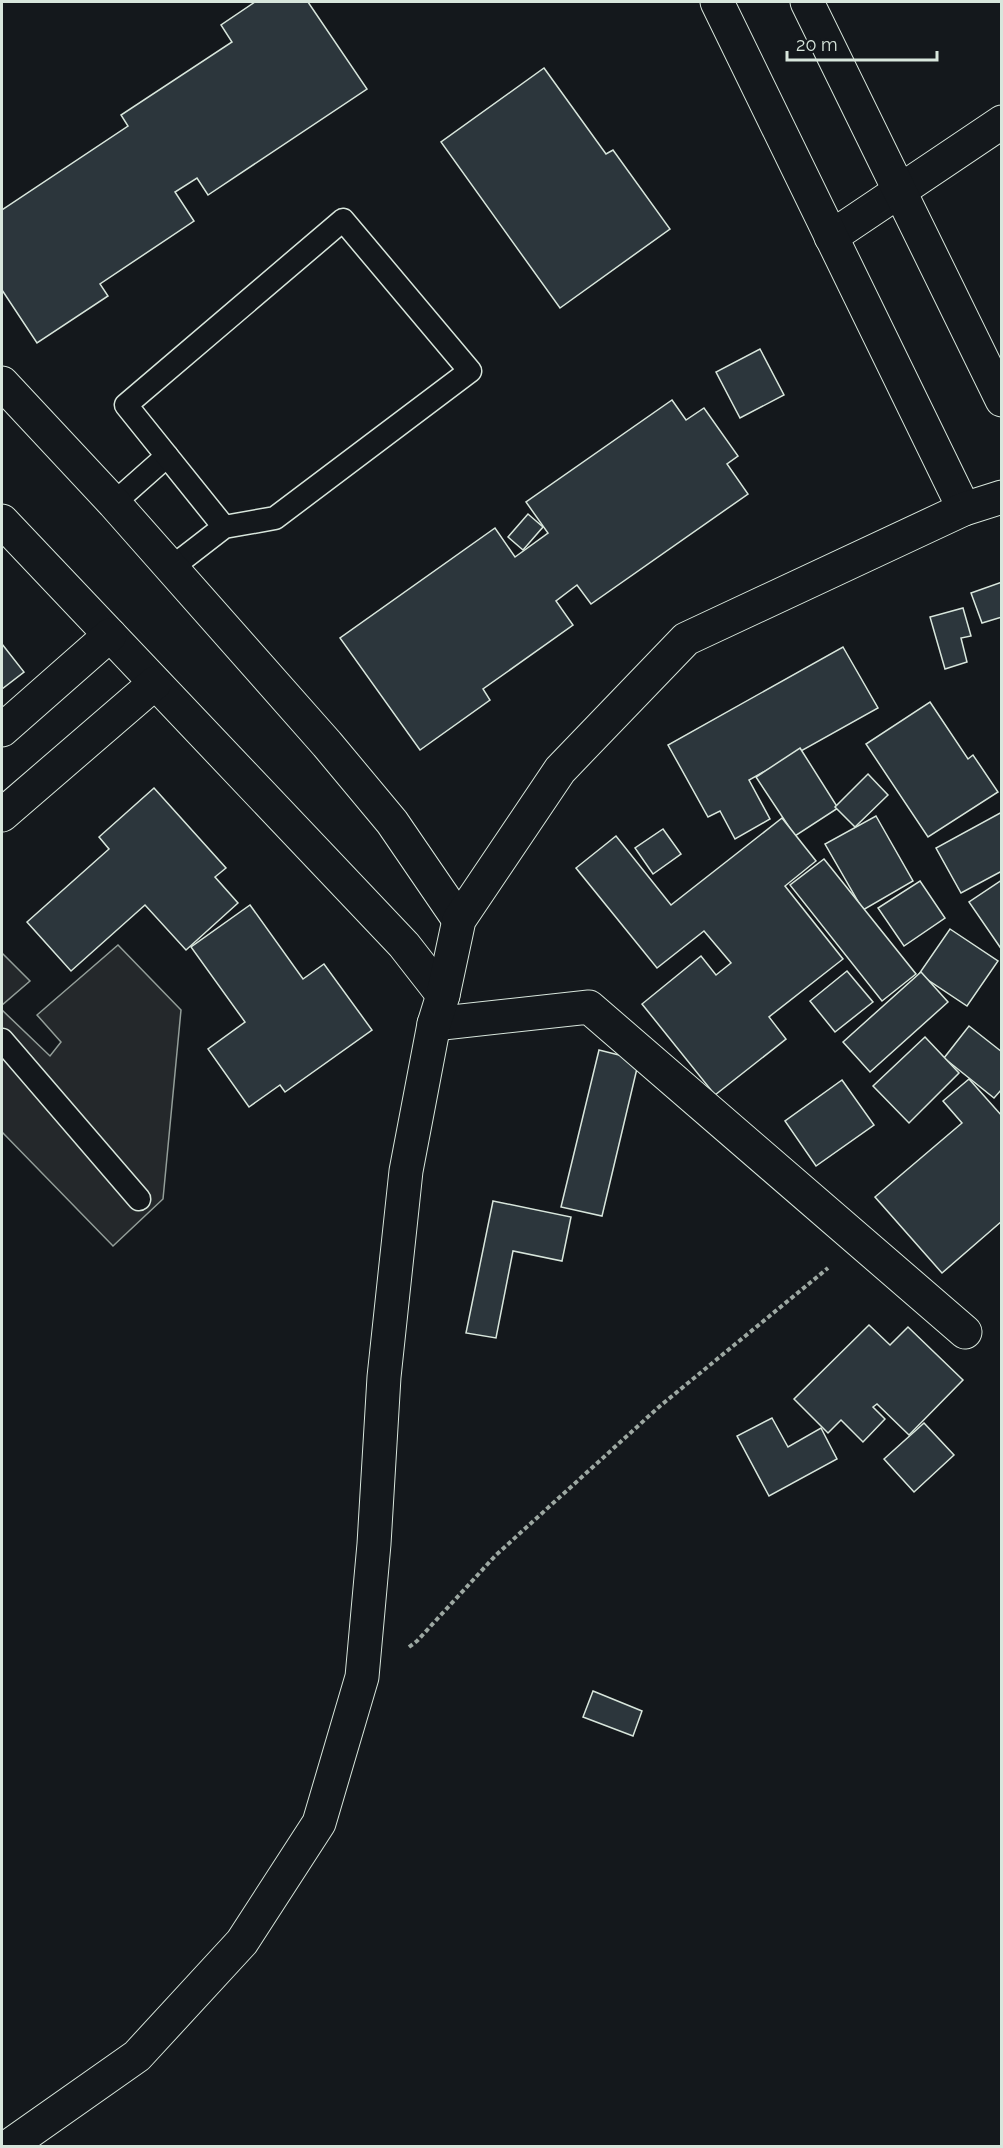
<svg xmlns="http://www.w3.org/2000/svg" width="1003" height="2148" font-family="Raleway,sans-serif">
	<rect width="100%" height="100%" fill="#14181c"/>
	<g fill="#24282b" stroke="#939e99" stroke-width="1.5">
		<path d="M 118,945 L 181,1010 L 163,1199 L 113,1246 L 2,1132 L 2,1010 L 50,1056 L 61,1042 L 37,1015 Z"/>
		<path d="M 2,953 L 30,981 L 2,1005 Z"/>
	</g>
	<g fill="#2c363c" stroke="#d8e6dc" stroke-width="1.5">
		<path d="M 255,2 L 308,2 L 367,89 L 208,195 L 197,178 L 175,192 L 194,221 L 100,284 L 108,296 L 37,343 L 2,290 L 2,210 L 128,126 L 121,115 L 232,42 L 221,25 Z"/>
		<path d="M 544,68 L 606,154 L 613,150 L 670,229 L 560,308 L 441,142 Z"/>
		<path d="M 760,349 L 784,395 L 740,418 L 716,372 Z"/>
		<path d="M 672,400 L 686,420 L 704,408 L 738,456 L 727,464 L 748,494 L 591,604 L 577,585 L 556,601 L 573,625 L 483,689 L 490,700 L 420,750 L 340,638 L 495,528 L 515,557 L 548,533 L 526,502 Z"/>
		<path d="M 528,514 L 543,527 L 523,550 L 508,537 Z"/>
		<path d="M 1002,582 L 1002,617 L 982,623 L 971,593 Z"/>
		<path d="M 963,608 L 971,636 L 961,638 L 967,662 L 945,669 L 930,617 Z"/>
		<path d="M 2,644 L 24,672 L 2,689 Z"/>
		<path d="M 843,647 L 878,708 L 749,780 L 770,819 L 735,839 L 720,811 L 708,817 L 668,745 Z"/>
		<path d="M 930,702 L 968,759 L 973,755 L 998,792 L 928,837 L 866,744 Z"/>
		<path d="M 800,748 L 838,808 L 795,836 L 756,777 Z"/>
		<path d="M 868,774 L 888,795 L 855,827 L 835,807 Z"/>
		<path d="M 154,788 L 226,868 L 215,877 L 238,903 L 186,950 L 145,905 L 71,971 L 27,922 L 109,849 L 99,837 Z"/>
		<path d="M 1002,812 L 1002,871 L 961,893 L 936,848 Z"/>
		<path d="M 876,816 L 913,881 L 863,910 L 825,844 Z"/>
		<path d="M 782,818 L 816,861 L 785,886 L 843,959 L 769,1017 L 786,1039 L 715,1095 L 642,1004 L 701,956 L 716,975 L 731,963 L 704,931 L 657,968 L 576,868 L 616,836 L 671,905 Z"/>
		<path d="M 663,829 L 681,854 L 653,874 L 635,848 Z"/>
		<path d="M 824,859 L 916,974 L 882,1001 L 790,885 Z"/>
		<path d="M 1002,880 L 1002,950 L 969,902 Z"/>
		<path d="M 920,881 L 945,918 L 904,946 L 878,908 Z"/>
		<path d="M 250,905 L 303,979 L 324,964 L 372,1030 L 285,1092 L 280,1085 L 249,1107 L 208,1049 L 245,1022 L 191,947 Z"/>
		<path d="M 950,929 L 998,961 L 967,1006 L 919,974 Z"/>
		<path d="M 847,971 L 873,1002 L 835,1032 L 810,1001 Z"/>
		<path d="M 921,972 L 948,1002 L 870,1072 L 843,1042 Z"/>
		<path d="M 969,1026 L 1002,1052 L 1002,1089 L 994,1098 L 944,1058 Z"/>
		<path d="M 925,1037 L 959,1073 L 909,1123 L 873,1086 Z"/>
		<path d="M 599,1050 L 639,1060 L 602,1216 L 561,1207 Z"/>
		<path d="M 969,1079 L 1002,1116 L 1002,1221 L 942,1273 L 875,1197 L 962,1123 L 943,1101 Z"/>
		<path d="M 842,1080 L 874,1125 L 816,1166 L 785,1121 Z"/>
		<path d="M 493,1201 L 571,1217 L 562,1261 L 513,1251 L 496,1338 L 466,1333 Z"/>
		<path d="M 869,1325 L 890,1345 L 908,1327 L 963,1380 L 909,1435 L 877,1404 L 873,1407 L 885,1419 L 863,1442 L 841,1420 L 828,1433 L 794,1399 Z"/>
		<path d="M 772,1418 L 788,1447 L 821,1428 L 837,1459 L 769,1496 L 737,1436 Z"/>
		<path d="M 924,1423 L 954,1455 L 914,1492 L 884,1459 Z"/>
		<path d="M 593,1691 L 642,1711 L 633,1736 L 583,1717 Z"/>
	</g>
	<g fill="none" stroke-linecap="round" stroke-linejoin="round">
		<g stroke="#d8e6dc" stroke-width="25">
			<g id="lane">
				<path d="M 114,503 L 167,456"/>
				<path d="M 171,568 L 224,527 L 275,518 L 470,371 L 343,220 L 126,405 L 224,527"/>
				<path d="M 2,1040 L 139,1199"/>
			</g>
		</g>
		<g stroke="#d8e6dc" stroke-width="35">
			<g id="street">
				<path d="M 831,237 L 1002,122"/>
				<path d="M 2,383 L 114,503 L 327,744 L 392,822 L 459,920"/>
				<path d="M 2,521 L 404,945 L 443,995"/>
				<path d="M 2,730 L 110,635"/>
				<path d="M 2,815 L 155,683"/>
				<path d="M 434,1024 L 589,1007 L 965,1332"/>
			</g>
		</g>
		<g stroke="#d8e6dc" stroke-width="35">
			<g id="secondary">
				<path d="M 717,2 L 964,509"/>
				<path d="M 807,2 L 1002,400"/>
				<path d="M 9,2146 L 137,2056 L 242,1942 L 319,1823 L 362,1677 L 374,1544 L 384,1377 L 406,1171 L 434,1024 L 443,995 L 459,920 L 560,770 L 686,639 L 964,509 L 1002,497"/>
			</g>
		</g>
		<path stroke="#9da8a2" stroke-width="4" stroke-dasharray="4.5 3" stroke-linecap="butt" d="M 409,1647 L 417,1641 L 496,1555 L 660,1406 L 828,1268"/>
		<use href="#lane" stroke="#14181c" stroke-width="22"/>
		<use href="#street" stroke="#14181c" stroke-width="33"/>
		<use href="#secondary" stroke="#14181c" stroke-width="33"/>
	</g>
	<rect width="1003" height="2148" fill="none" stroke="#d8e6dc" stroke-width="6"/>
	<path d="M787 51v9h150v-9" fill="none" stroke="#d8e6dc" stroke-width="3"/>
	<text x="796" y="51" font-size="18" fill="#d8e6dc" stroke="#14181c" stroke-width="4.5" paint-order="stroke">20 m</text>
</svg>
